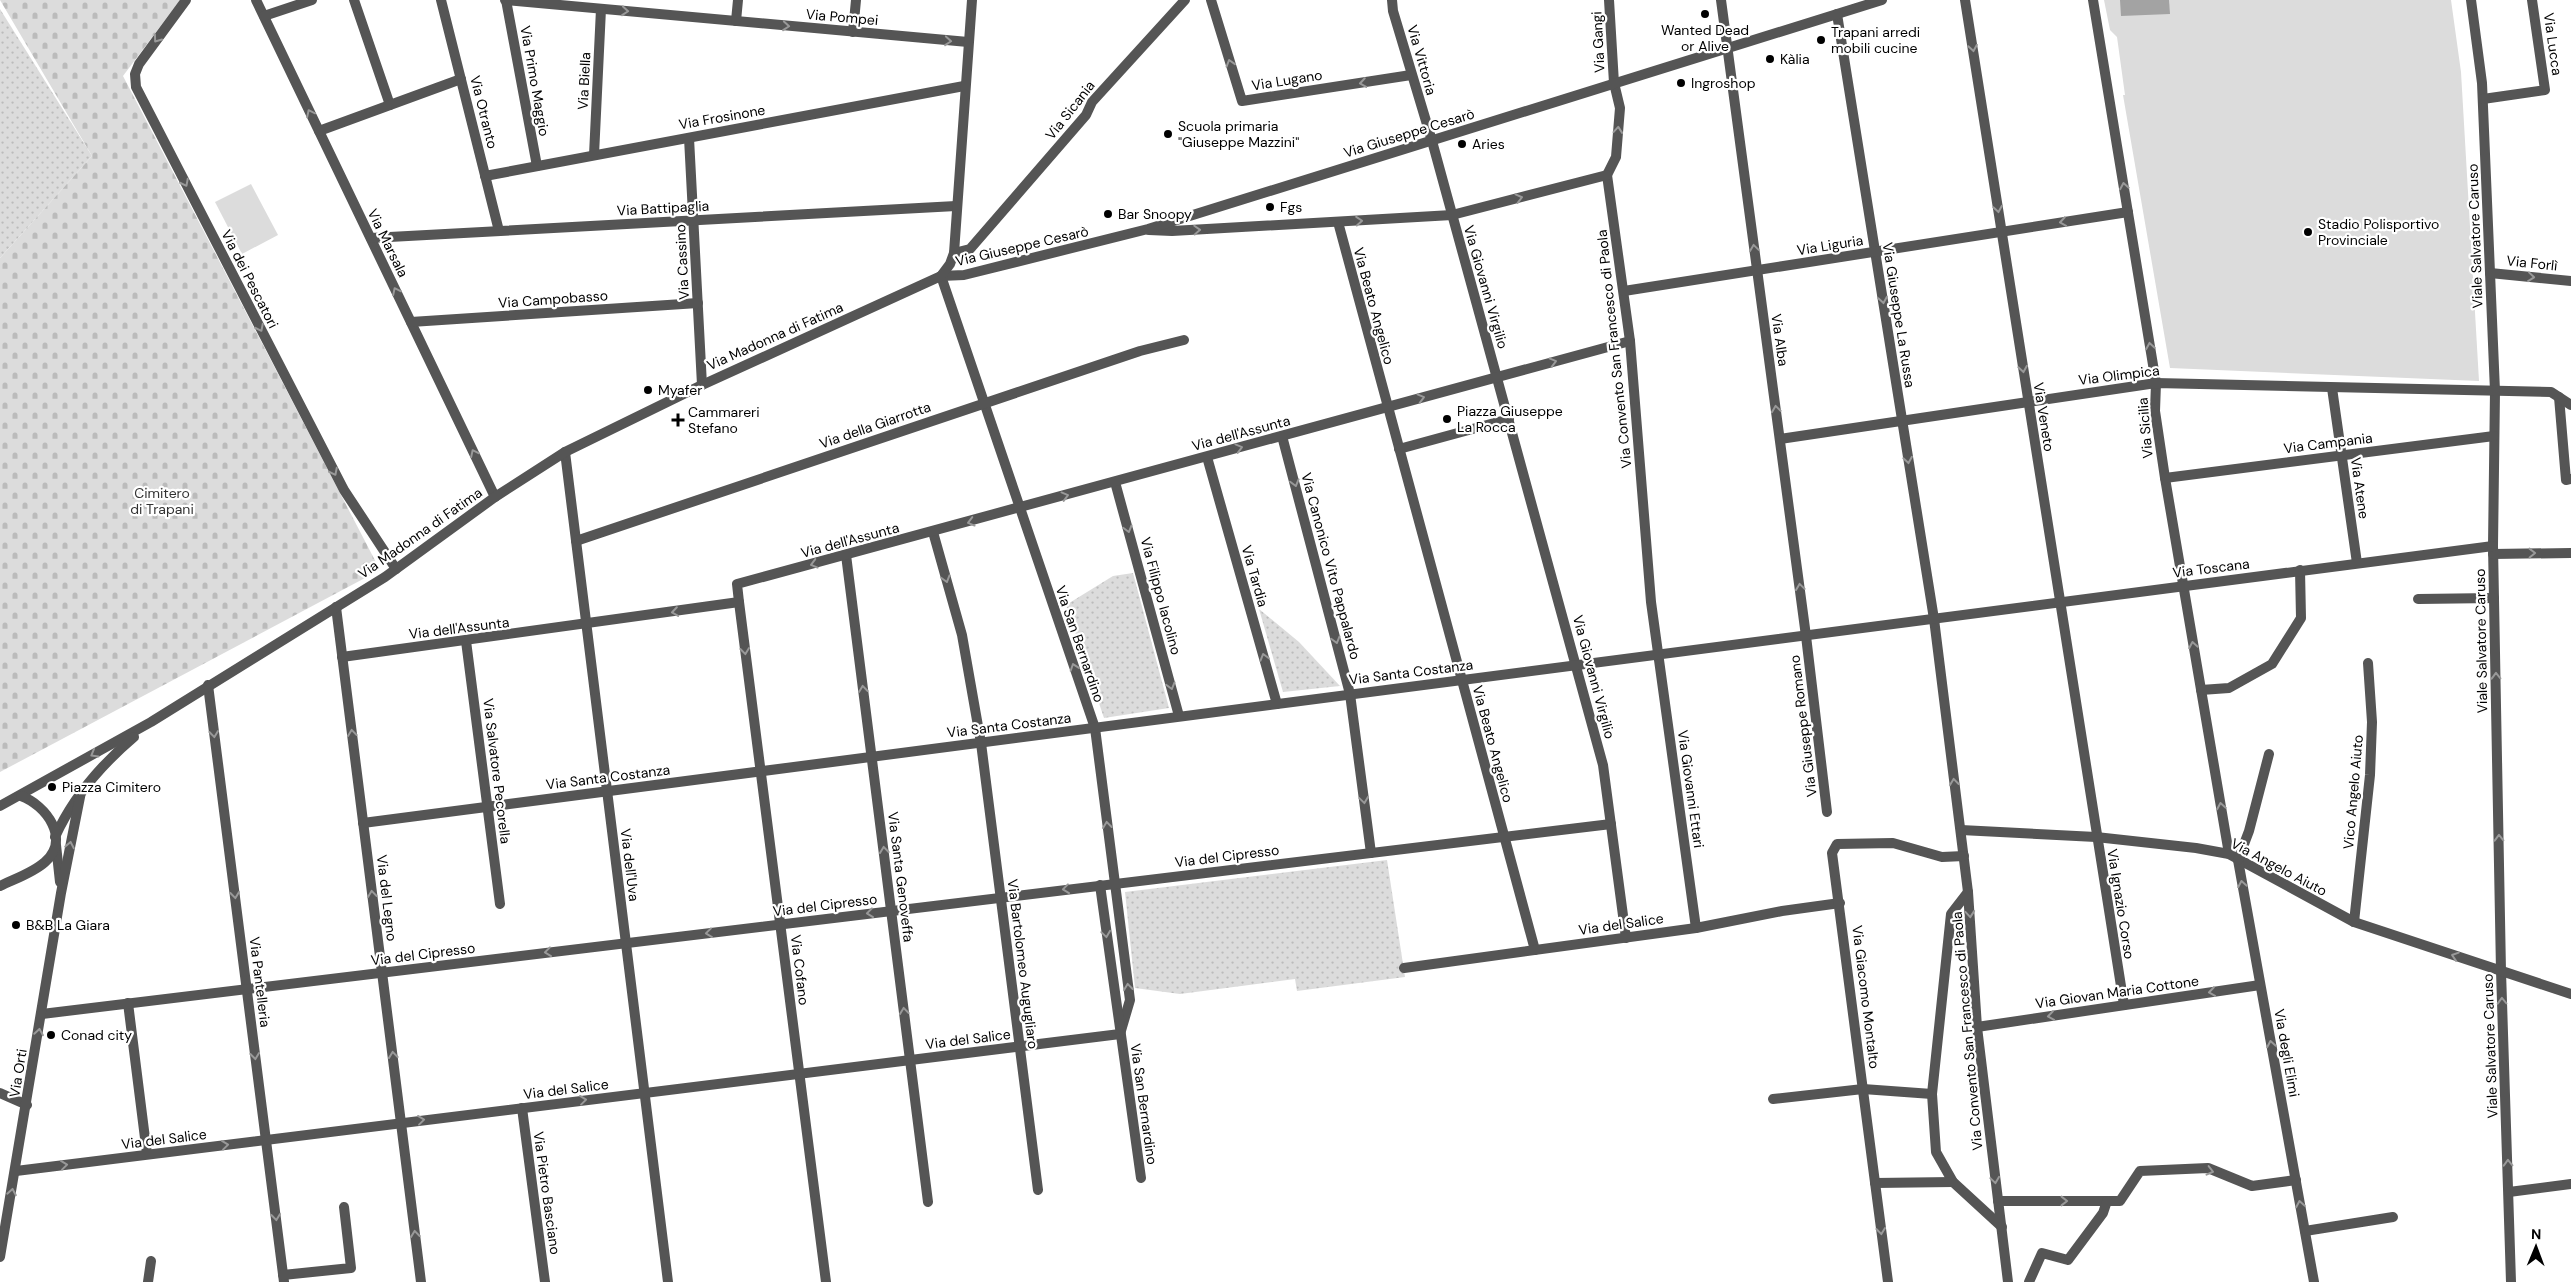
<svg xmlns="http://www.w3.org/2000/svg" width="2571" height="1282" font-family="'DM Sans',sans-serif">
	<defs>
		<pattern id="grass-dots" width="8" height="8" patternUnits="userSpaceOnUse" patternTransform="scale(1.25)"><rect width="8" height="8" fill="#dcdcdc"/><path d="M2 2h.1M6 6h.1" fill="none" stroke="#bbb" stroke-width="1.8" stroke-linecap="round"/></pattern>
		<pattern id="cemetery-stones" width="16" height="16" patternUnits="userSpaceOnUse" patternTransform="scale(1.25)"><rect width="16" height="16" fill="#dcdcdc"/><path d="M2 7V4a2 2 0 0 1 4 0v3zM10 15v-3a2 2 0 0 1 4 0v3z" fill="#bbb"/></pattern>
	</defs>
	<rect width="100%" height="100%" fill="#fff"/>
	<g fill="url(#grass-dots)">
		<path d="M 0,9 L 92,156 L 0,258 Z"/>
		<path d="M 1133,573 L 1169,708 L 1104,718 L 1066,605 L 1113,576 Z"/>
		<path d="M 1259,609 L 1299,642 L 1340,686 L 1283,692 Z"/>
		<path d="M 1387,860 L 1405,977 L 1297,991 L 1295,979 L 1180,994 L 1135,988 L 1125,892 Z"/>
	</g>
	<path fill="url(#cemetery-stones)" d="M 0,0 L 180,0 L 123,76 L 380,570 L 0,772 L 0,258 L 92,156 Z"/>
	<g fill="#dcdcdc">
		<path d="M 2104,0 L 2451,0 L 2461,72 L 2479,381 L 2170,368 L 2123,95 L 2125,95 L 2117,37 L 2110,30 Z"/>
		<path d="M 251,184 L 278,235 L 242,254 L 215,202 Z"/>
	</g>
	<path fill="#a3a3a3" d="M 2120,0 L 2169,0 L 2170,14 L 2121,16 Z"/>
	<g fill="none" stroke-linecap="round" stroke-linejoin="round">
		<g stroke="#555" stroke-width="10">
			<path d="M 186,0 L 139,64 L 135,74 L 136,87 L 344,490 L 396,569"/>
			<path d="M 256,0 L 495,497"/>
			<path d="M 354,0 L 390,105"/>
			<path d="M 441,0 L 499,231"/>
			<path d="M 505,0 L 968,42"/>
			<path d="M 506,0 L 537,166"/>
			<path d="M 1211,0 L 1242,101 L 1411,75"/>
			<path d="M 1392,0 L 1393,11 L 1432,141 L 1603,765 L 1626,938"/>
			<path d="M 1721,0 L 1806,636 L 1827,812"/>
			<path d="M 1965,0 L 2124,1005"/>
			<path d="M 2093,0 L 2156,383 L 2155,411 L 2165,478 L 2229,854"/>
			<path d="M 2471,0 L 2482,83 L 2495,391 L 2493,546 L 2501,971 L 2511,1282"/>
			<path d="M 1837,14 L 1934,619 L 1968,892 L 1977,1027 L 2008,1282"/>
			<path d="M 264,16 L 312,0"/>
			<path d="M 736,21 L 738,0"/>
			<path d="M 853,32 L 856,0"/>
			<path d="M 2483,99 L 2545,90 L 2532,0"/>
			<path d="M 319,131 L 461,79"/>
			<path d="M 689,138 L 702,385"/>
			<path d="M 594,155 L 601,9"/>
			<path d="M 1607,175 L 1630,341 L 1651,602 L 1696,928"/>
			<path d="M 1607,175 L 1616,157 L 1620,108 L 1614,83 L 1609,0"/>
			<path d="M 485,176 L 964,86"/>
			<path d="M 1338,222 L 1535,950"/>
			<path d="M 1149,230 L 1172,231 L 1452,215 L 1607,175"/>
			<path d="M 371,238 L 956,206"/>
			<path d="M 954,253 L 970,249 L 1086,115 L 1092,102 L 1185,0"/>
			<path d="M 2490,273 L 2571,281"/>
			<path d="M 941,276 L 1095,728 L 1130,1000 L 1120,1034"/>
			<path d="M 1624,291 L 2128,212"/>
			<path d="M 411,322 L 698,303"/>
			<path d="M 2332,388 L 2357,563"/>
			<path d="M 2559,397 L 2566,480 L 2571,479"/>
			<path d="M 1282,436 L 1350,694 L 1371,853"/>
			<path d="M 1780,439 L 2156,383 L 2551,392 L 2571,405"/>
			<path d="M 1399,449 L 1509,419"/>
			<path d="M 565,452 L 668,1282"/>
			<path d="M 1207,457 L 1277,704"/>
			<path d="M 2165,478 L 2494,436"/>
			<path d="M 1115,482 L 1179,716"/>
			<path d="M 933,532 L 962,635 L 981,743 L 1038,1190"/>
			<path d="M 576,541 L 1140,351 L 1184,340"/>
			<path d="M 2493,554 L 2571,553"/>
			<path d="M 846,555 L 928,1202"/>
			<path d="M 2418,599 L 2494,598"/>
			<path d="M 739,602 L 826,1282"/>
			<path d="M 336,607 L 421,1282"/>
			<path d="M 466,641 L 500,904"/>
			<path d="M 342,657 L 739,602 L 737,584 L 1630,341"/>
			<path d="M 208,685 L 284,1282"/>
			<path d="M 2201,690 L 2229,688 L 2272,664 L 2301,618 L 2300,570"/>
			<path d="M 363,823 L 2493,546"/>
			<path d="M 1961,830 L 2096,837 L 2196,848 L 2229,854 L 2354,922 L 2571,994"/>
			<path d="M 2238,860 L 2314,1282"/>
			<path d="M 2238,860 L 2249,831 L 2269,754"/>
			<path d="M 1100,885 L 1141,1178"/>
			<path d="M 1968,892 L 1951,914 L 1932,1094 L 1936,1152 L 1953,1182 L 2002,1227"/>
			<path d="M 2354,922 L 2370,775 L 2372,722 L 2368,663"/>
			<path d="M 1404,968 L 1696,928 L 1782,911 L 1840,903"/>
			<path d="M 128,1003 L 147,1154"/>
			<path d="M 42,1014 L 1611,824"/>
			<path d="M 1977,1027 L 2260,985"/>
			<path d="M 0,1093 L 27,1105"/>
			<path d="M 1773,1099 L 1863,1089 L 1932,1094"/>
			<path d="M 522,1108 L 545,1282"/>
			<path d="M 16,1171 L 1120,1034"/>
			<path d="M 1875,1183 L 1953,1182"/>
			<path d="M 2509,1192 L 2571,1184"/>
			<path d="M 1998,1201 L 2120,1201 L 2140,1171 L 2208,1168 L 2252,1186 L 2296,1180"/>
			<path d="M 2305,1231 L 2393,1217"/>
			<path d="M 283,1275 L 351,1268 L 344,1207"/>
			<path d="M 148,1282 L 151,1261"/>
			<path d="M 1888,1282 L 1832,853 L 1837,844 L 1893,843 L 1942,857 L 1964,856"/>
			<path d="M 2029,1282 L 2042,1253 L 2068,1260 L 2103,1213 L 2107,1201"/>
		</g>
		<g stroke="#555" stroke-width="10">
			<path d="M 941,276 L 964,275 L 1148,229 L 1882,0"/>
			<path d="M 0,806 L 151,722 L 385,577 L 495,497 L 565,452 L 702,385 L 941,276 L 950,264 L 954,253 L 972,0"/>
			<path d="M 55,837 C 73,797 101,765 134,737"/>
			<path d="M 56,845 L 60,882"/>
			<path d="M 0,886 C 14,879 33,873 45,862 C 71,839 46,805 21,796"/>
			<path d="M 0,1257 L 61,893 L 81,792"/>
		</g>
	</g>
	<defs><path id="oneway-chevron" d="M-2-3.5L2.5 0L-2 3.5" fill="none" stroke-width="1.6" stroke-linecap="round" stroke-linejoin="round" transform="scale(1.25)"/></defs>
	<g stroke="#999">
		<use href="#oneway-chevron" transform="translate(625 11) rotate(5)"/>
		<use href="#oneway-chevron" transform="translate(786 26) rotate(5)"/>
		<use href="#oneway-chevron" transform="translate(157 39) rotate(126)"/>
		<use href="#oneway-chevron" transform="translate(948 41) rotate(5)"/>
		<use href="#oneway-chevron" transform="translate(1973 48) rotate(81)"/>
		<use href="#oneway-chevron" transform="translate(1230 63) rotate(-107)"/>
		<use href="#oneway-chevron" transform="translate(1363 83) rotate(171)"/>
		<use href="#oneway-chevron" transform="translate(310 113) rotate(-116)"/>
		<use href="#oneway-chevron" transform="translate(1618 130) rotate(-85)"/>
		<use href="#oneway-chevron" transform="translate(185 183) rotate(63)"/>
		<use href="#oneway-chevron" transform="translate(2124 186) rotate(-100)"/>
		<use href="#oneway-chevron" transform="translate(1519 198) rotate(-14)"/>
		<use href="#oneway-chevron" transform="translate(1998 209) rotate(81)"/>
		<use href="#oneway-chevron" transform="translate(1359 221) rotate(-4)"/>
		<use href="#oneway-chevron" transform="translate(2063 222) rotate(171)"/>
		<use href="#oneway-chevron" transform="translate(1197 230) rotate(-3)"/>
		<use href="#oneway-chevron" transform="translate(1754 248) rotate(-98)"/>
		<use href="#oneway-chevron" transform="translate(2531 277) rotate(6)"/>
		<use href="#oneway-chevron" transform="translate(396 291) rotate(-116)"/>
		<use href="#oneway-chevron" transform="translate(1883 300) rotate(81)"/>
		<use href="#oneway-chevron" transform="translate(260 328) rotate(63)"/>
		<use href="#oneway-chevron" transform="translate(2150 346) rotate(-99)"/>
		<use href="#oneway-chevron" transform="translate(1553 362) rotate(-15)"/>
		<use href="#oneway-chevron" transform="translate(2023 369) rotate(81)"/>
		<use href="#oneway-chevron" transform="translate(1421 398) rotate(-15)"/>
		<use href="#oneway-chevron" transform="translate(1776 409) rotate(-98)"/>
		<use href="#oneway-chevron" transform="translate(1239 448) rotate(-15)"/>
		<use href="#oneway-chevron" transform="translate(474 453) rotate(-116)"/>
		<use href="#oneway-chevron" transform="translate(1908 460) rotate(81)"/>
		<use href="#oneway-chevron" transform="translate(334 472) rotate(63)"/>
		<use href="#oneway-chevron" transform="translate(1295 483) rotate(75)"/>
		<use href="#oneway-chevron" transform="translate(1065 496) rotate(-15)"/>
		<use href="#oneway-chevron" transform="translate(971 522) rotate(165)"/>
		<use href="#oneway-chevron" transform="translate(1128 529) rotate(75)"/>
		<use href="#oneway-chevron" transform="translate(2532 553) rotate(-1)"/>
		<use href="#oneway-chevron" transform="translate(814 564) rotate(165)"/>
		<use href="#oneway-chevron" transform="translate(946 579) rotate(74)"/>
		<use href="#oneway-chevron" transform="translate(1800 587) rotate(-98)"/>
		<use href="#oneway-chevron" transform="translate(675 612) rotate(172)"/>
		<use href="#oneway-chevron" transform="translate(1336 640) rotate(75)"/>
		<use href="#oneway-chevron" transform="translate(2193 645) rotate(-100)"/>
		<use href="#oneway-chevron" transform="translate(745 651) rotate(83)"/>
		<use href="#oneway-chevron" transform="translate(1264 657) rotate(-106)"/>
		<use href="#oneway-chevron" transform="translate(1074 667) rotate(-109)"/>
		<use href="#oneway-chevron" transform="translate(2496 676) rotate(-91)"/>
		<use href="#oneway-chevron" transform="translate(1171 686) rotate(75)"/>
		<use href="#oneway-chevron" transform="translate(863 689) rotate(-97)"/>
		<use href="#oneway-chevron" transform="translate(352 733) rotate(-97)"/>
		<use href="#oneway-chevron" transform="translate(214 734) rotate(83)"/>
		<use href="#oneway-chevron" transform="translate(94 754) rotate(150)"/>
		<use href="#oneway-chevron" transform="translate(1954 782) rotate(-97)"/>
		<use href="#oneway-chevron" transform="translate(1364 800) rotate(82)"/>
		<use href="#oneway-chevron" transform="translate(2221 806) rotate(-100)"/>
		<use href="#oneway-chevron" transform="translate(1107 825) rotate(-97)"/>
		<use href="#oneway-chevron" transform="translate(2499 838) rotate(-91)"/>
		<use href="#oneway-chevron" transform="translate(70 845) rotate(-79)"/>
		<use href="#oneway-chevron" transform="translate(884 850) rotate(-97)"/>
		<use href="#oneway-chevron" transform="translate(2242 884) rotate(-100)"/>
		<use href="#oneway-chevron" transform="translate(1066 889) rotate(173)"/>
		<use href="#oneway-chevron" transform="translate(372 894) rotate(-97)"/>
		<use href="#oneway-chevron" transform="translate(235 895) rotate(83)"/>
		<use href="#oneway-chevron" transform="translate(870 913) rotate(173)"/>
		<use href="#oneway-chevron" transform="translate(1970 914) rotate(85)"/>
		<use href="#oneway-chevron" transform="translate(709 933) rotate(173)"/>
		<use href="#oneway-chevron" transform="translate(1106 934) rotate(82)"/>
		<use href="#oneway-chevron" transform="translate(548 952) rotate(173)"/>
		<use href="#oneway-chevron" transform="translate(2455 956) rotate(-162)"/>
		<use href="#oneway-chevron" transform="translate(1128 987) rotate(-97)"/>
		<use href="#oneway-chevron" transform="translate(2212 992) rotate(172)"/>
		<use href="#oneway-chevron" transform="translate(2502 1001) rotate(-92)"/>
		<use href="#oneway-chevron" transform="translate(904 1011) rotate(-97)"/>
		<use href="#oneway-chevron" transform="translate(2051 1016) rotate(172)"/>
		<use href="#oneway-chevron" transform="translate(39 1032) rotate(-81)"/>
		<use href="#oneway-chevron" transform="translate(2271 1044) rotate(-100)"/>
		<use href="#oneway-chevron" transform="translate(393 1055) rotate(-97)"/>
		<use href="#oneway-chevron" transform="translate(255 1056) rotate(83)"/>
		<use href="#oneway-chevron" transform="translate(583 1100) rotate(-7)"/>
		<use href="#oneway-chevron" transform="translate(421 1120) rotate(-7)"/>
		<use href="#oneway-chevron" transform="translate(225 1145) rotate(-7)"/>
		<use href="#oneway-chevron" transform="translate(2508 1163) rotate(-92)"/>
		<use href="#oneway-chevron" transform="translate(64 1165) rotate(-7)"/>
		<use href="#oneway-chevron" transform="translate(2210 1171) rotate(14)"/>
		<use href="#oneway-chevron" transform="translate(1995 1180) rotate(82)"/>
		<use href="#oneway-chevron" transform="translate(12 1192) rotate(-80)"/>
		<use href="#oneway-chevron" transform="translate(2064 1201)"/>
		<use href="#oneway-chevron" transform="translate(2300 1204) rotate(-100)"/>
		<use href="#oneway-chevron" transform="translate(276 1217) rotate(83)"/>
		<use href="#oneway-chevron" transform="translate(1881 1231) rotate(83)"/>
		<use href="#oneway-chevron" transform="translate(415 1234) rotate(-97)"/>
	</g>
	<g fill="#000" stroke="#fff" stroke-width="2">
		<circle cx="1705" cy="14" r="5"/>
		<circle cx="1821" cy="40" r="5"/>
		<circle cx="1770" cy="59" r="5"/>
		<circle cx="1681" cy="83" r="5"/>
		<circle cx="1168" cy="134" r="5"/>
		<circle cx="1462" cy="144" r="5"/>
		<circle cx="1270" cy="207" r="5"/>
		<circle cx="1108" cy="214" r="5"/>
		<circle cx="2308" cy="232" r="5"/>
		<circle cx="648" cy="390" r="5"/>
		<circle cx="1447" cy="419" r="5"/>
		<path d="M675.5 412.5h5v5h5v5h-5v5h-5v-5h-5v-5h5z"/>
		<circle cx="52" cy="787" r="5"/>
		<circle cx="16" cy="925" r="5"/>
		<circle cx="51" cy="1035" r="5"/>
	</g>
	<g text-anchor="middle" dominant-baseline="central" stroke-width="4.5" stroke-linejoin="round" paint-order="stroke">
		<g font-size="14" fill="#000" stroke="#fff">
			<text transform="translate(842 17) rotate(5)">Via Pompei</text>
			<text transform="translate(1598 42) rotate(-93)">Via Gangi</text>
			<text transform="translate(2553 44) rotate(82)">Via Lucca</text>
			<text transform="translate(1422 60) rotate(74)">Via Vittoria</text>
			<text transform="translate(1287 80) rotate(-9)">Via Lugano</text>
			<text transform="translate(535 81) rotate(80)">Via Primo Maggio</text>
			<text transform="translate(584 81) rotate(-87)">Via Biella</text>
			<text transform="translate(1070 110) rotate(-52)">Via Sicania</text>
			<text transform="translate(484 112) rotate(76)">Via Otranto</text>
			<text transform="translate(722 117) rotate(-10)">Via Frosinone</text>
			<text transform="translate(1409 133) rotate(-17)">Via Giuseppe Cesarò</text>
			<text transform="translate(663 208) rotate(-3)">Via Battipaglia</text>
			<text transform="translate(2475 236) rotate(-92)">Viale Salvatore Caruso</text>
			<text transform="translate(388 243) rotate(64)">Via Marsala</text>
			<text transform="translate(1830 245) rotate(-9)">Via Liguria</text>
			<text transform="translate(1022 246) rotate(-13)">Via Giuseppe Cesarò</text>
			<text transform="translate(682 262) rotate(-93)">Via Cassino</text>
			<text transform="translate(2532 263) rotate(6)">Via Forlì</text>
			<text transform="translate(250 279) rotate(63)">Via dei Pescatori</text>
			<text transform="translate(1486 287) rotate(74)">Via Giovanni Virgilio</text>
			<text transform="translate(553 299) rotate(-4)">Via Campobasso</text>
			<text transform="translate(1374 306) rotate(75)">Via Beato Angelico</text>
			<text transform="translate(1899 315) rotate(81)">Via Giuseppe La Russa</text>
			<text transform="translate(775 336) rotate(-24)">Via Madonna di Fatima</text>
			<text transform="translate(1780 340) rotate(82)">Via Alba</text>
			<text transform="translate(1614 349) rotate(-96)">Via Convento San Francesco di Paola</text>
			<text transform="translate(2119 375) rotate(-7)">Via Olimpica</text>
			<text transform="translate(2044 417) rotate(81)">Via Veneto</text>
			<text transform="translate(875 425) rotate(-19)">Via della Giarrotta</text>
			<text transform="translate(2145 428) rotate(-95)">Via Sicilia</text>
			<text transform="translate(1241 433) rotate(-15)">Via dell'Assunta</text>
			<text transform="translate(2328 443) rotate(-7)">Via Campania</text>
			<text transform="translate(2360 488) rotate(82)">Via Atene</text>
			<text transform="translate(420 533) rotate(-35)">Via Madonna di Fatima</text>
			<text transform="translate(850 540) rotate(-15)">Via dell'Assunta</text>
			<text transform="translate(1331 566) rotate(75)">Via Canonico Vito Pappalardo</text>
			<text transform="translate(2211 568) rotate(-7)">Via Toscana</text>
			<text transform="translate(1255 576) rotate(74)">Via Tardia</text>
			<text transform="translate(1161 596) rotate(75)">Via Filippo Iacolino</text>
			<text transform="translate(459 628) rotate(-7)">Via dell'Assunta</text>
			<text transform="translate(2481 641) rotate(-91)">Viale Salvatore Caruso</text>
			<text transform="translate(1080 644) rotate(71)">Via San Bernardino</text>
			<text transform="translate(1411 672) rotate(-7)">Via Santa Costanza</text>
			<text transform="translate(1594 677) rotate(75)">Via Giovanni Virgilio</text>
			<text transform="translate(1009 725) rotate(-7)">Via Santa Costanza</text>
			<text transform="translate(1803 726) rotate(-97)">Via Giuseppe Romano</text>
			<text transform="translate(1493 744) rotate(75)">Via Beato Angelico</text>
			<text transform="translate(497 771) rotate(83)">Via Salvatore Pecorella</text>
			<text transform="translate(608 777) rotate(-7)">Via Santa Costanza</text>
			<text transform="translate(1691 789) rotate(82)">Via Giovanni Ettari</text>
			<text transform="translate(2353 792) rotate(-85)">Vico Angelo Aiuto</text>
			<text transform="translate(1227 856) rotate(-7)">Via del Cipresso</text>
			<text transform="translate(630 865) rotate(83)">Via dell'Uva</text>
			<text transform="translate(2279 867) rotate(28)">Via Angelo Aiuto</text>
			<text transform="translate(901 877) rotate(83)">Via Santa Genoveffa</text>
			<text transform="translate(387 898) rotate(83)">Via del Legno</text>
			<text transform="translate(2121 904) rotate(81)">Via Ignazio Corso</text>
			<text transform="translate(825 905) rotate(-7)">Via del Cipresso</text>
			<text transform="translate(1621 924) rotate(-8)">Via del Salice</text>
			<text transform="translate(423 954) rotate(-7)">Via del Cipresso</text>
			<text transform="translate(1023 964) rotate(83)">Via Bartolomeo Augugliaro</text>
			<text transform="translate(800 970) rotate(83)">Via Cofano</text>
			<text transform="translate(260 982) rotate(83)">Via Pantelleria</text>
			<text transform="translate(2117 992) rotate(-8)">Via Giovan Maria Cottone</text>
			<text transform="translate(1866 997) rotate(83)">Via Giacomo Montalto</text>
			<text transform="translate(1967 1031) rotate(-95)">Via Convento San Francesco di Paola</text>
			<text transform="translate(968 1039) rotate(-7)">Via del Salice</text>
			<text transform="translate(2490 1046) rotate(-92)">Viale Salvatore Caruso</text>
			<text transform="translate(2287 1053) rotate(80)">Via degli Elimi</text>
			<text transform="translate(18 1073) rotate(-81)">Via Orti</text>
			<text transform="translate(566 1089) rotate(-7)">Via del Salice</text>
			<text transform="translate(1144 1104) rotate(82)">Via San Bernardino</text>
			<text transform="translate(164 1139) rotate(-7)">Via del Salice</text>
			<text transform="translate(547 1193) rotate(82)">Via Pietro Basciano</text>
		</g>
		<g font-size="14" fill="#000" stroke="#fff" text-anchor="start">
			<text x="1705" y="30" text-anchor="middle">Wanted Dead<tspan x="1705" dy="16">or Alive</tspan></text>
			<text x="1831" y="32">Trapani arredi<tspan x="1831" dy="16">mobili cucine</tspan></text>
			<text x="1780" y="59">Kàlia</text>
			<text x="1691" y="83">Ingroshop</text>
			<text x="1178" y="126">Scuola primaria<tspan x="1178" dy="16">"Giuseppe Mazzini"</tspan></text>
			<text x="1472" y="144">Aries</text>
			<text x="1280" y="207">Fgs</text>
			<text x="1118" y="214">Bar Snoopy</text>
			<text x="2318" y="224">Stadio Polisportivo<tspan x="2318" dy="16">Provinciale</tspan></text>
			<text x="658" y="390">Myafer</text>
			<text x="1457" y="411">Piazza Giuseppe<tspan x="1457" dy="16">La Rocca</tspan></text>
			<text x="688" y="412">Cammareri<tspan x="688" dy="16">Stefano</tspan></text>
			<text x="62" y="787">Piazza Cimitero</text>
			<text x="26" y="925">B&amp;B La Giara</text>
			<text x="61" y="1035">Conad city</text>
		</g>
		<g font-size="14" fill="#333" stroke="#fff">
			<text x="162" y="493">Cimitero<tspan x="162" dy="16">di Trapani</tspan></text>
		</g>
	</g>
	<g transform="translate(2536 1247) rotate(1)" stroke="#ffffff" stroke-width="4" paint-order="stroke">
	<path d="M0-4L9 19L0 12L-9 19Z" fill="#000000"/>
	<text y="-8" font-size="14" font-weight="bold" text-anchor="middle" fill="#000000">N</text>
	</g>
</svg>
